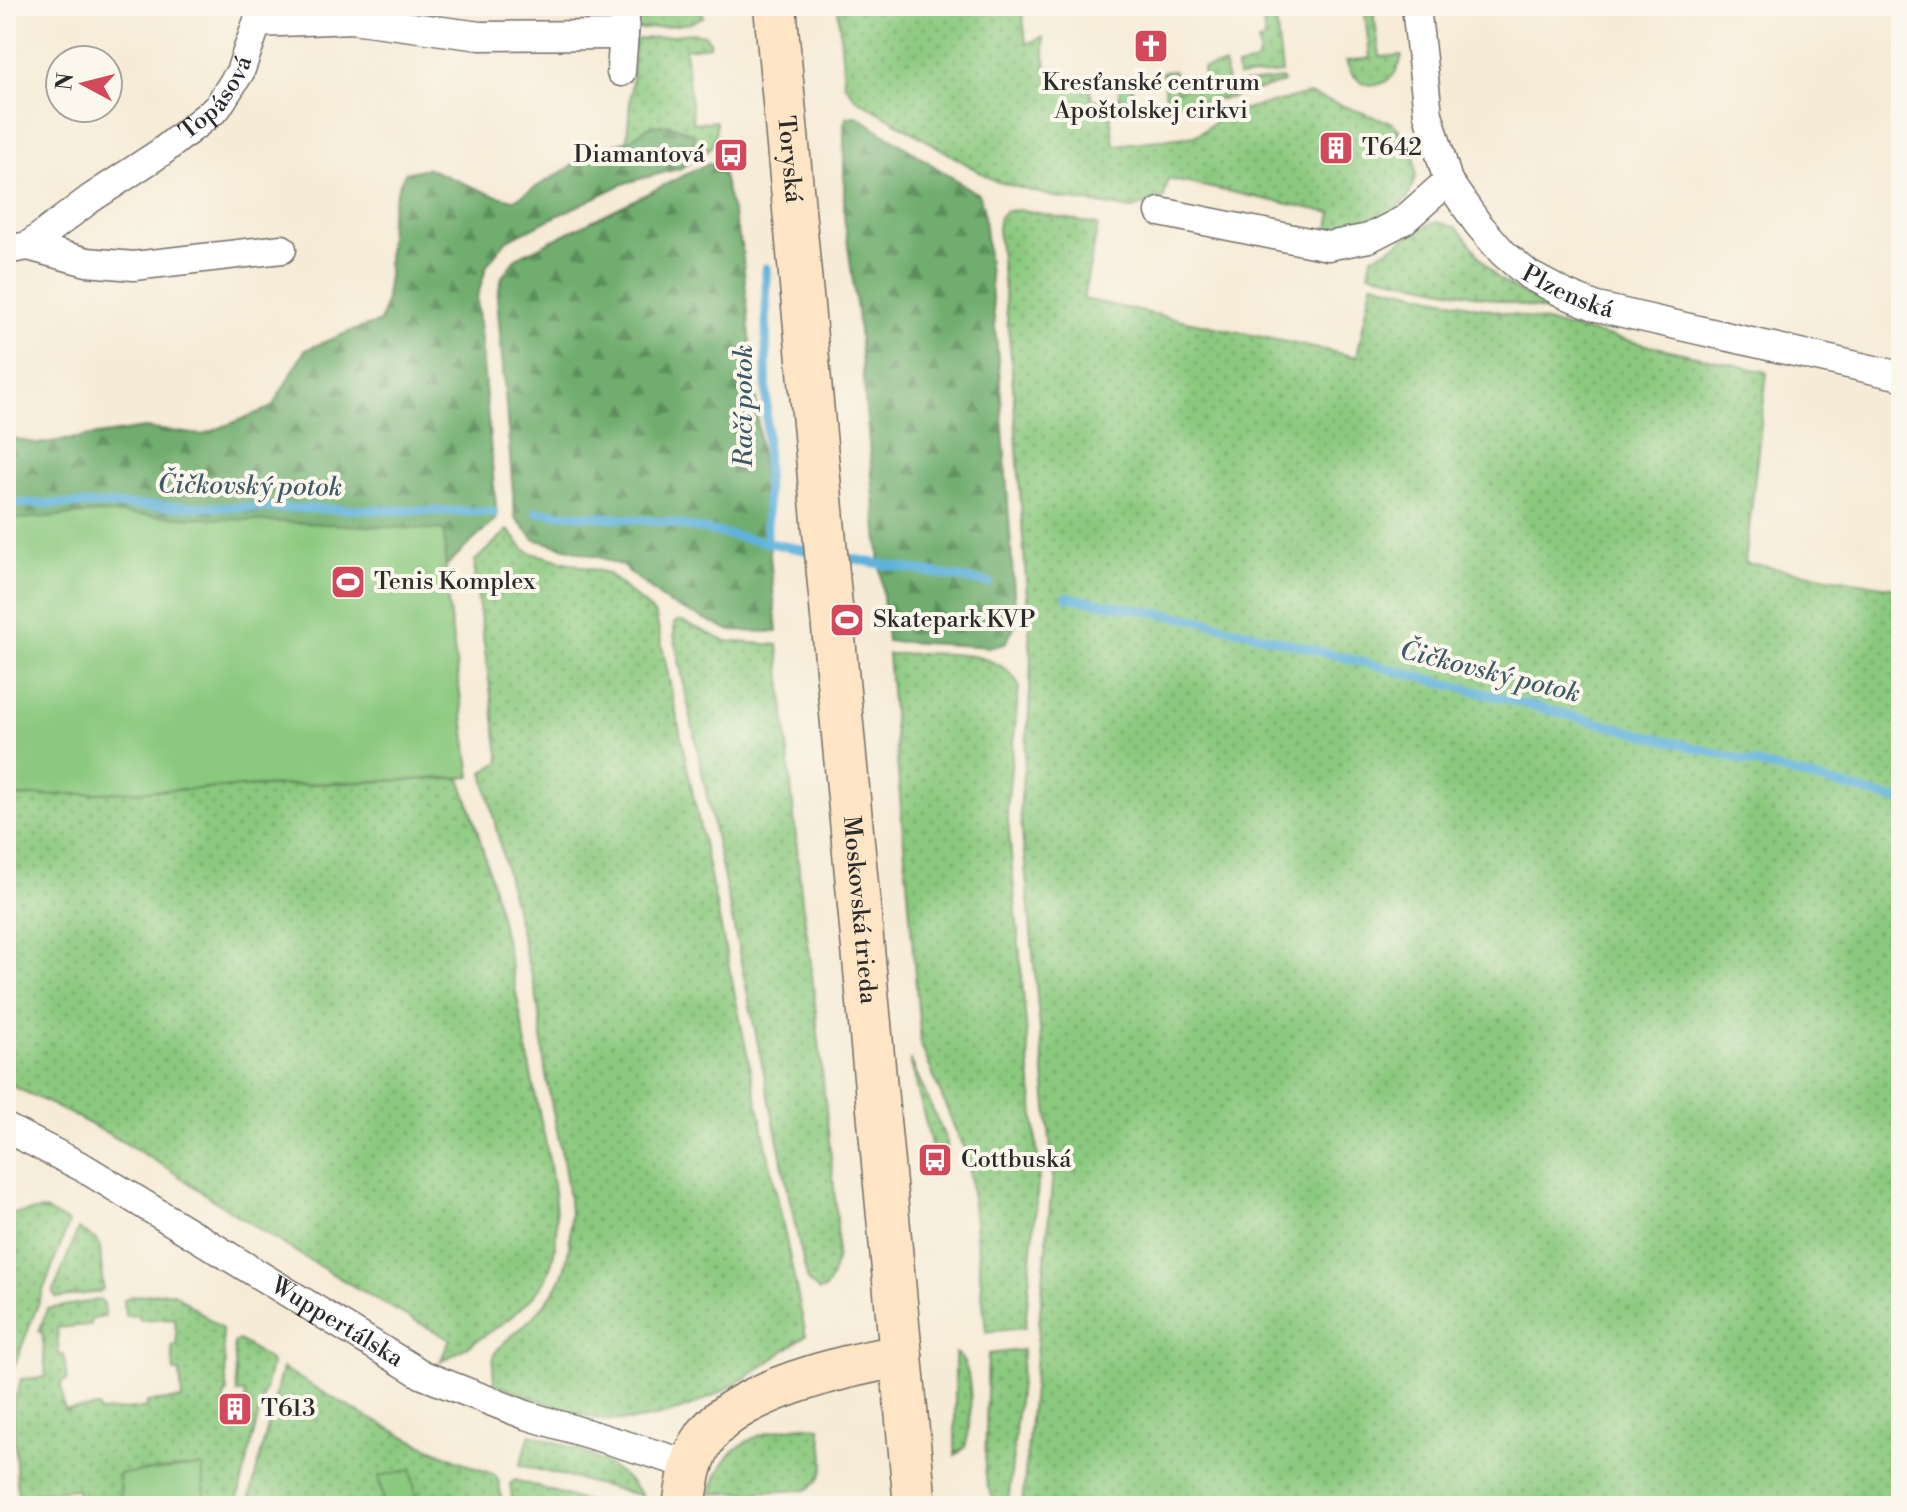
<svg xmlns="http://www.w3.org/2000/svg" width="1907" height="1512" font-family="'Libre Bodoni',serif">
	<defs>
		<pattern id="grass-dots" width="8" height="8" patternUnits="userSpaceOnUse" patternTransform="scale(2)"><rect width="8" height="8" fill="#8bc97f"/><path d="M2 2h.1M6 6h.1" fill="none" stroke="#72a368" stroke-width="1.8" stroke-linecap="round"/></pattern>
		<pattern id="forest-firs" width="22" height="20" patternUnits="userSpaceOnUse" patternTransform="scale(2)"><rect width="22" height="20" fill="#70ad6e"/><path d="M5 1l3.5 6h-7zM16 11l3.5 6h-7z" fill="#5c8d5b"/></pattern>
	</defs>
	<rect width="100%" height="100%" fill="#fbf7ec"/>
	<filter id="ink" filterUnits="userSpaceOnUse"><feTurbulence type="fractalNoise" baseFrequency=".0125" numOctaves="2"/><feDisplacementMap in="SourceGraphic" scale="16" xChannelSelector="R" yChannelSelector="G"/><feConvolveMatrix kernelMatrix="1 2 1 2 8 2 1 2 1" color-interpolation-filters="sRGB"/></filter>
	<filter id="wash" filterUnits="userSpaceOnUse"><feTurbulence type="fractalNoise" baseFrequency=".006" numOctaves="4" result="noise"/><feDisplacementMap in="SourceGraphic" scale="32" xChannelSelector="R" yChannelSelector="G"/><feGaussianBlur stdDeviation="1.8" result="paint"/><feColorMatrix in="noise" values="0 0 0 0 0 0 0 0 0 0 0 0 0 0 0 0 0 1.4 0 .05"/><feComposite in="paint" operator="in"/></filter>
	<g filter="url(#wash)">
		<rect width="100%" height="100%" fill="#f6ebd6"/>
		<g fill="url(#grass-dots)" stroke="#5b7a55" stroke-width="2">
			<path d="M 637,6 L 699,6 L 704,16 L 691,23 L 635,30 Z"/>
			<path d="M 838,6 L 1022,6 L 1026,44 L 1043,37 L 1047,78 C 1056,92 1074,86 1089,84 L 1092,100 L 1120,97 L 1118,77 L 1131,76 L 1133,109 L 1110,112 L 1114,145 L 1195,136 L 1228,113 L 1309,94 L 1393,123 L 1408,140 L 1414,152 L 1416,175 L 1408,198 L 1383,220 L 1355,232 L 1328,232 L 1332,213 L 1168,179 L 1164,198 L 1133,209 L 1058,198 L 995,181 L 855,98 L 844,83 Z"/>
			<path d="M 1364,6 L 1373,6 L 1380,57 L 1402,55 C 1396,91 1358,97 1346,61 L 1370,58 Z"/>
			<path d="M 1276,20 L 1282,73 L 1238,77 L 1237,67 L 1255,63 L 1260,53 L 1258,42 L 1265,40 L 1263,21 Z"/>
			<path d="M 691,33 L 705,35 L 710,41 L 709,46 L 685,49 L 693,123 L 716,121 C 718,151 704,154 681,168 L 692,154 L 627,140 L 635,40 Z"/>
			<path d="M 1225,65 L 1227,85 L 1282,79 L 1283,83 L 1228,98 L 1167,105 L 1162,72 L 1174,71 L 1177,90 L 1205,87 L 1203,68 Z"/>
			<path d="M 1023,210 L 1098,225 L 1083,299 L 1357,357 L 1372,283 L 1767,372 L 1745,563 L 1901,589 L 1901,1506 L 1022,1506 L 1053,1173 L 1020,810 L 1029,713 L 1031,657 L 1011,357 L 998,229 L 999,217 L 1006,211 Z"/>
			<path d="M 1437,222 C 1443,224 1451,225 1456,228 C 1469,236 1482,265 1497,277 C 1518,294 1542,303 1566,313 L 1562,314 L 1369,273 L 1372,256 C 1397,249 1413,228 1437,222 Z"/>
			<path d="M 508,530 L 524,549 L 531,553 L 607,573 L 652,611 L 656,617 L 806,1335 C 749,1377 680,1428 606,1420 C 575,1416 526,1394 495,1384 C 493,1375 492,1362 495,1354 C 499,1344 514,1335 521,1328 C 539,1312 557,1293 564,1270 C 584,1208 551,1124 544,1060 C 541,1026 539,996 528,964 L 483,772 L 500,762 L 476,584 L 474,584 L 475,561 Z"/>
			<path d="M 677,621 L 682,621 L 725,641 L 778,645 L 802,902 L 810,955 L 837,1217 C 837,1242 840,1268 825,1289 L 819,1291 L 808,1282 L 798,1239 L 674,636 L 674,624 Z"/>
			<path d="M 888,654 C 927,655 1000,644 1019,686 L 1007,809 L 1039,1173 L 1025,1328 L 986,1332 L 968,1154 L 955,1129 L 921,1045 Z"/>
			<path d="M 460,778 C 495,875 514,977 532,1079 C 541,1124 554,1171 556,1217 C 557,1236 555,1258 547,1276 C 533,1309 470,1346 440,1362 L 450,1339 C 372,1299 297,1254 223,1206 C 199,1191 177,1173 152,1159 C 105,1130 56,1106 6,1083 L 6,797 Z"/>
			<path d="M 910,1059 L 947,1142 L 947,1153 L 935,1160 Z"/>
			<path d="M 45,1210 L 69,1223 L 6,1388 L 6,1214 Z"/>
			<path d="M 78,1229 L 96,1240 L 100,1247 L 103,1289 L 99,1292 L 57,1298 L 53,1293 Z"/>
			<path d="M 166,1292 L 174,1293 L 222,1329 L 227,1394 L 224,1395 L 226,1424 L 247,1422 L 245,1393 L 237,1393 L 234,1343 L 239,1340 L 270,1360 L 271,1365 L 236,1506 L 206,1506 L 202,1467 L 119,1474 L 122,1506 L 79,1506 L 77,1489 L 41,1492 L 42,1506 L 18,1506 L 13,1404 L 21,1379 L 46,1377 L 42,1331 L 39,1332 L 47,1309 L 99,1300 L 104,1303 L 105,1317 L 91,1319 L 91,1325 L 57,1328 L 59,1355 L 64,1355 L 67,1381 L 61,1382 L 64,1410 L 98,1407 L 99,1412 L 147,1408 L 147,1402 L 182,1399 L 180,1372 L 174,1372 L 172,1346 L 177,1345 L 175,1318 L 140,1320 L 139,1315 L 125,1316 L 124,1300 L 128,1297 Z"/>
			<path d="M 1023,1350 L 1009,1496 L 1005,1502 L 993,1498 L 987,1485 L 985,1467 L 988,1354 Z"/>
			<path d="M 955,1353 C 976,1364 972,1426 965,1447 L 955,1456 Z"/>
			<path d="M 282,1368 C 353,1410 417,1447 495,1475 L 499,1481 L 502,1506 L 248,1506 Z"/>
			<path d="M 803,1426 L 820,1427 C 823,1452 832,1477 806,1490 L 711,1494 C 722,1445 756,1431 803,1426 Z"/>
			<path d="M 530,1434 C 574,1448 614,1459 643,1496 L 520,1465 Z"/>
			<path d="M 515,1480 L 601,1506 L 513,1506 L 510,1484 Z"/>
		</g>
		<g fill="url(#forest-firs)" stroke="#4e6c4c" stroke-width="2">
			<path d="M 857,116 L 979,195 L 983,206 L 999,367 L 1016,623 L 1005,644 L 992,647 L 887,641 L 857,311 L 844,216 L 844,123 L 847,117 Z"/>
			<path d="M 671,125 L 695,135 L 692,154 L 681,168 L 625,183 L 507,240 L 487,265 L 477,298 L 497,518 L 447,565 L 6,542 L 6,436 L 37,444 L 144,428 L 202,435 L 272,407 L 305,350 L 351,331 L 380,322 C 398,271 376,226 405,173 L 427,168 L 493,195 L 514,200 L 604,147 L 630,140 L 650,126 Z"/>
			<path d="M 707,164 L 720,165 L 742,249 L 777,632 L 731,631 L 668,603 L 622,566 L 605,559 L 534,539 L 515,517 L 497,297 L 502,277 L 516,258 Z"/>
		</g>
		<g fill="#8bc97f" stroke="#5b7a55" stroke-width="2">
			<path d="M 100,513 L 444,530 L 447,595 L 471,777 L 6,797 L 6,520 Z"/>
			<path d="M 202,1466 L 206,1506 L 122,1506 L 119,1474 Z"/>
			<path d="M 411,1470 L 417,1503 L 384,1506 L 379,1476 Z"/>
		</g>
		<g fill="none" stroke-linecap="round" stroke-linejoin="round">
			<g stroke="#61b2dc" stroke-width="9">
				<path d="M 766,268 L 767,543"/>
				<path d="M 6,503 L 494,512"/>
				<path d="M 536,512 L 666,522 L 814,552"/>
				<path d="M 836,556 L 989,583"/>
				<path d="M 1067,597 L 1203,621 L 1901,801"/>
			</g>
		</g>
	</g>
	<g filter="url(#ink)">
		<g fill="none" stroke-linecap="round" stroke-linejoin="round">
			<g stroke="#726e67" stroke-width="31">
				<g id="street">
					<path id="s1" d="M 1416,6 L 1428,114 L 1448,181 L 1478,224 L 1503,253 L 1529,275 L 1565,294 L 1597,307 L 1901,376"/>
					<path d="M 621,72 L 626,6"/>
					<path d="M 1160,212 L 1328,246 L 1369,238 L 1404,220 L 1448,181"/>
					<path d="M 28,246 L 87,262 L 134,266 L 282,249"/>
					<path id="s2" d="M 6,250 L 28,246 L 90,199 L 160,153 L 217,108 L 240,72 L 257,23 L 352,19 L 480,36 L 624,35"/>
					<path id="s3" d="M 6,1128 L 84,1168 L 423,1375 L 526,1415 L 691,1465"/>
				</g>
			</g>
			<g stroke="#726e67" stroke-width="45">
				<g id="secondary">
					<path id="s4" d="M 775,6 L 915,1506"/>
					<path d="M 684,1506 C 688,1481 691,1457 706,1436 C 738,1390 847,1365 901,1356"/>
				</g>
			</g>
			<use href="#street" stroke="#fff" stroke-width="28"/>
			<use href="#secondary" stroke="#fee5c5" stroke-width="42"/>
		</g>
	</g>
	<defs>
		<g id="church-square" transform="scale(1.8)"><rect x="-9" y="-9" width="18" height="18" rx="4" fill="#d1495b" stroke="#fbf7ec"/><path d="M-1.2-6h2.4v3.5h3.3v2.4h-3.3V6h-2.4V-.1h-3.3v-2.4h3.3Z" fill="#fff"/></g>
		<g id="building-square" transform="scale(1.8)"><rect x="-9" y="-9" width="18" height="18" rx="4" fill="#d1495b" stroke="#fbf7ec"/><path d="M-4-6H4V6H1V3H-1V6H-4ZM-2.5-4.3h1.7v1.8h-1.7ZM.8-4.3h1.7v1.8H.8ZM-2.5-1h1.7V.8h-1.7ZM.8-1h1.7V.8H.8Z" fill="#fff"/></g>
		<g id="bus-square" transform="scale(1.8)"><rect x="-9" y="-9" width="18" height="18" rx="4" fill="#d1495b" stroke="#fbf7ec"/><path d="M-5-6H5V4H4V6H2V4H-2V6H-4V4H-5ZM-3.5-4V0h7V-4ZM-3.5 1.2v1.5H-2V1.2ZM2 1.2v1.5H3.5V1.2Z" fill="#fff"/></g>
		<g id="stadium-square" transform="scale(1.8)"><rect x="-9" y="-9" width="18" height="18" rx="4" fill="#d1495b" stroke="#fbf7ec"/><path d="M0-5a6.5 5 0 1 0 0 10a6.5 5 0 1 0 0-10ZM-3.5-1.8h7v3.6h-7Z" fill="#fff"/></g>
	</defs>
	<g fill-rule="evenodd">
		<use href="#church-square" x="1151" y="46"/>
		<use href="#building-square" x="1336" y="148"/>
		<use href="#bus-square" x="731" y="155"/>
		<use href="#stadium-square" x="348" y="582"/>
		<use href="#stadium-square" x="847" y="620"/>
		<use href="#bus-square" x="935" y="1160"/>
		<use href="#building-square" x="235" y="1409"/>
	</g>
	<g text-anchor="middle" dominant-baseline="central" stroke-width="8" stroke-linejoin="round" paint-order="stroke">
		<g font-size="24" fill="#2b2b2b" stroke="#fbf7ec" text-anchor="start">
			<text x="1151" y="83" text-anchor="middle">Kresťanské centrum<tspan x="1151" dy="28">Apoštolskej cirkvi</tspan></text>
			<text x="1362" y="148">T642</text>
			<text x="705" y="155" text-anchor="end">Diamantová</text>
			<text x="374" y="582">Tenis Komplex</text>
			<text x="873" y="620">Skatepark KVP</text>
			<text x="961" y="1160">Cottbuská</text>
			<text x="261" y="1409">T613</text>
		</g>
		<g font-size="24" fill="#2b2b2b" stroke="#fbf7ec">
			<text stroke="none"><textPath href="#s2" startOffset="264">Topásová</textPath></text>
			<text stroke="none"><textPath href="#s4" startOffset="154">Toryská</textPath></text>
			<text stroke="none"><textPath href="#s1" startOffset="346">Plzenská</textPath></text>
			<text stroke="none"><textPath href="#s4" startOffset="908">Moskovská trieda</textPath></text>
			<text stroke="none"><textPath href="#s3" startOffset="384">Wuppertálska</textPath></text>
		</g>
		<g font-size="26" font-style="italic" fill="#3e5a69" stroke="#fbf7ec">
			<text transform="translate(744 406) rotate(-90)">Račí potok</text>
			<text transform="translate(250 486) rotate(1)">Čičkovský potok</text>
			<text transform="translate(1490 672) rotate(14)">Čičkovský potok</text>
		</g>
	</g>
	<rect width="1907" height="1512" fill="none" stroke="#fbf7ec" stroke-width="32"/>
	<g transform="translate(84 84) rotate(277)"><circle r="38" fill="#fbf7ec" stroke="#a8a59f" stroke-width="2"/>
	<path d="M0-6L14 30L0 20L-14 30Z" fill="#d1495b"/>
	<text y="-12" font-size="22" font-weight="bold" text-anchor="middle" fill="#2b2b2b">N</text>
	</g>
</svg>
